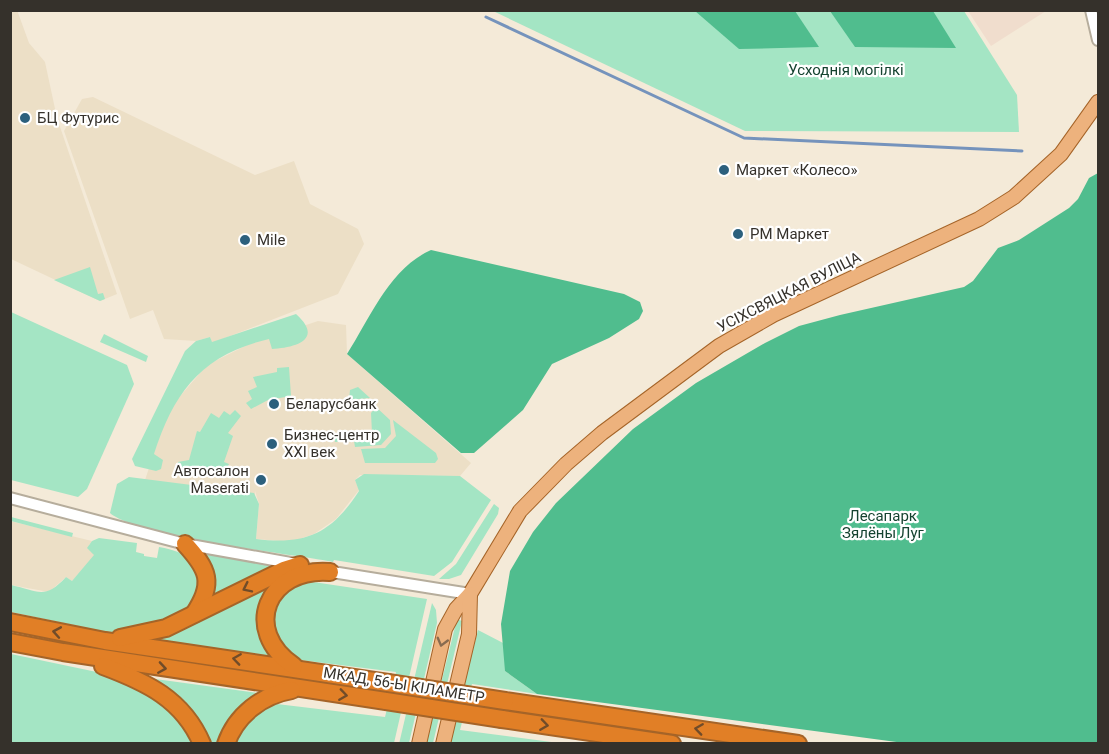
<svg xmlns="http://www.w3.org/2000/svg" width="1109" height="754" font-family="Roboto,sans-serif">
	<rect width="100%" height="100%" fill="#f4ead8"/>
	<g fill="#ecdfc6">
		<path d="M 17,10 L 29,43 L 45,62 L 57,118 L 117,294 L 100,301 L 11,259 L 10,11 Z"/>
		<path d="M 93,97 L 255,175 L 294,161 L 310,204 L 358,229 L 364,244 L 338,294 L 212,343 L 210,337 L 196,341 L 164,339 L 153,310 L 130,319 L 64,131 L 82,99 Z"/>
		<path d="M 318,321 L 346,325 L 347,354 L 471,463 L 460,476 L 360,475 L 355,480 L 359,490 L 336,519 L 314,534 L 291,542 L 256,539 L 259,504 L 255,491 L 255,498 L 144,483 L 163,426 L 175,402 L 207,365 L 249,344 Z"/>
		<path d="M 10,521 L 92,541 L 89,545 L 95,555 L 72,581 L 66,577 L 49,592 L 11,585 Z"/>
	</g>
	<path fill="#f0ddcd" d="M 968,11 L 1046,11 L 991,46 Z"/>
	<g fill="#a4e5c4">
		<path d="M 493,11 L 964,11 L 1017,95 L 1019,132 L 745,131 Z"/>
		<path d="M 90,267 L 98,294 L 103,293 L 105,299 L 100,301 L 54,280 Z"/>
		<path d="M 11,312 L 127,365 L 134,384 L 87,489 L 78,497 L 11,480 Z"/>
		<path d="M 296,314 C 325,340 294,348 272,349 L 269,339 C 203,354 174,391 154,454 L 163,460 L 161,469 L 156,471 L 135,466 L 132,459 L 185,351 L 196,341 L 210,337 L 212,342 Z"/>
		<path d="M 104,334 L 148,356 L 146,362 L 100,342 Z"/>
		<path d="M 289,367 L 291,396 L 268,400 L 251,409 L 246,403 L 252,399 L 248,391 L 257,387 L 253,377 L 277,372 L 277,368 Z"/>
		<path d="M 358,387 L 370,398 L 349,400 L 350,390 Z"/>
		<path d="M 376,407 L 390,420 L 391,434 L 381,445 L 355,447 L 354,441 L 335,442 L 334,435 L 372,433 L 371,413 Z"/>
		<path d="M 235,410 L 241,416 L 228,433 L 233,436 L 224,462 L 229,464 L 224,474 L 216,476 L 179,470 L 178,462 L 189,460 L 197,431 L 200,432 L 211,413 L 219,418 L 224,411 L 230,415 Z"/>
		<path d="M 393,420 L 436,453 L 438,459 L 435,463 L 365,463 L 361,449 L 385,448 L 396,436 Z"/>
		<path d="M 364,474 L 460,476 L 491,500 L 452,562 L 434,576 L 334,560 L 333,562 C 290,554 136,536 110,513 L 117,484 L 129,477 L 254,493 L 259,504 L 256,539 C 306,545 331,534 359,491 L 355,480 Z"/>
		<path d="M 494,504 L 499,508 L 498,514 L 461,575 L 449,579 L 439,579 L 456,564 Z"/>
		<path d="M 11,517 L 73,533 L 72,537 L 11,521 Z"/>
		<path d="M 99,538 L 137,543 L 136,552 L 144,554 L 144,556 L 157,558 L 159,547 C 190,553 191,558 201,587 L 184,615 L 120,632 L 106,632 L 11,612 L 11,585 C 38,591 45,600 66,577 L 72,581 L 94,555 L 87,548 L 92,541 Z"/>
		<path d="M 207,554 L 283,566 L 210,602 L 204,555 Z"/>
		<path d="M 300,580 L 427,599 L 394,743 L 230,744 C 242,725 256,711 277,704 L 385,717 L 396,672 L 292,659 L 272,629 L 275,602 Z"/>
		<path d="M 274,581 L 263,640 L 268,651 L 276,660 L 138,639 Z"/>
		<path d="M 432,603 L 436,610 L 437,623 L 409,743 L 399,744 Z"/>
		<path d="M 457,619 L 462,621 L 433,743 L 426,744 Z"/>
		<path d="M 478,630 L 505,644 L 505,671 L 537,694 L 472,684 L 460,730 L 559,743 L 448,744 Z"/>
		<path d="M 11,654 L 111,675 L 159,696 L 197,744 L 11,744 Z"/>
		<path d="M 148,678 L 265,694 L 221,743 L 209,743 C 190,708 183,698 148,678 Z"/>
	</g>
	<g fill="#50bd8e">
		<path d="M 695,11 L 795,11 L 819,47 L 739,49 Z"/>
		<path d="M 830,11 L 933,11 L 956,48 L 855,47 Z"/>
		<path d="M 1098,173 L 1098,743 L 904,743 L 537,694 L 505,671 L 501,624 L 510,571 L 533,532 L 556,503 L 633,429 L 696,383 L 765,343 L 799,326 L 840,315 L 964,287 L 973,281 L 998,248 L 1019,240 L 1069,208 L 1078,199 L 1089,178 Z"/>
		<path d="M 431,250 L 624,294 L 640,302 L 643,311 L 639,319 L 609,338 L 552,364 L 523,410 L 474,453 L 461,453 L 347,354 C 370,318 390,268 431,250 Z"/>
	</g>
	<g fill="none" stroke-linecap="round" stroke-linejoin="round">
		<path stroke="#7593bc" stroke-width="3" d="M 486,17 L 744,138 L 1022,151"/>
		<g stroke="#b6ad9c" stroke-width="14">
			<g id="minor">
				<path d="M 1091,10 L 1098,40"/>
				<path d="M 10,498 L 185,544 L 296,564"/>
				<path d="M 326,571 L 470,594"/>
			</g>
		</g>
		<g stroke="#a56428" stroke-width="16">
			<g id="major">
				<path d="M 419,744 L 445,629 L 456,609 L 470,594 L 520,511 L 566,464 L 602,433 L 719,346 L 773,315 L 979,219 L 1014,197 L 1061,154 L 1098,102"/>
				<path d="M 443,744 L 469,634 L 470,594"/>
			</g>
		</g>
		<g stroke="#a56428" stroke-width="20">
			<g id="highway">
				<path d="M 185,544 C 208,569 215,583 194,614"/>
				<path d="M 10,622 L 105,641 L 388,683"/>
				<path d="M 120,638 L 166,628 L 284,570 L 300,565"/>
				<path d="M 10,642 L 63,652 L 386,701"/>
				<path d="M 103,666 C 146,682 183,699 202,744"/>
				<path d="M 294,666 C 241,630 267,567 330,572"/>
				<path d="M 505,701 L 798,744"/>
				<path d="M 502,719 L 672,744"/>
				<path d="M 226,744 C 236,715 262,695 292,690"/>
			</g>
		</g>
		<use href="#minor" stroke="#fff" stroke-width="10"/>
		<use href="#major" stroke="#edb27d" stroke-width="14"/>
		<use href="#highway" stroke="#e17f26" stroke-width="16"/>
		<g stroke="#a56428" stroke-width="20" stroke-linecap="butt">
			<g id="highway-bridge">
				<path d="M 388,683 L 505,701"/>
				<path d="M 386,701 L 502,719"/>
			</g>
		</g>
		<use href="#highway-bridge" stroke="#e17f26" stroke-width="16"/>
	</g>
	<defs><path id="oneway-chevron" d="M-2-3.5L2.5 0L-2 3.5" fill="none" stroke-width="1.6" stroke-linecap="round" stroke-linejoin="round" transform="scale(1.5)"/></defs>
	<g stroke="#714c29">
		<use href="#oneway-chevron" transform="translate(247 588) rotate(154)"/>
		<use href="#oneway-chevron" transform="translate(57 632) rotate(-170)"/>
		<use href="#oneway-chevron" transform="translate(237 659) rotate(-172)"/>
		<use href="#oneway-chevron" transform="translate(162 668) rotate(9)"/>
		<use href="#oneway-chevron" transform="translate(343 695) rotate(8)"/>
		<use href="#oneway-chevron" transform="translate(544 725) rotate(8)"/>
		<use href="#oneway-chevron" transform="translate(699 729) rotate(-172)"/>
	</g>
	<use stroke="#886b50" href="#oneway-chevron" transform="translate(442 642) rotate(105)"/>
	<g fill="#2c607d" stroke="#fff" stroke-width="2">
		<circle cx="25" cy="118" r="6"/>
		<circle cx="724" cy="170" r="6"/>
		<circle cx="738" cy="234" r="6"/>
		<circle cx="245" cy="240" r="6"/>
		<circle cx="274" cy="404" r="6"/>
		<circle cx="272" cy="444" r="6"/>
		<circle cx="261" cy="480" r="6"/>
	</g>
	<g text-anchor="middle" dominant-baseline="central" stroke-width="4.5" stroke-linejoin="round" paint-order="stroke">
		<g font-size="15" fill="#154330" stroke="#fff">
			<text x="846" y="70">Усходнія могілкі</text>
			<text x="883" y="516">Лесапарк<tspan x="883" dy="17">Зялёны Луг</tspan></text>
		</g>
		<g font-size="15" fill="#35312b" stroke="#fff" text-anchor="start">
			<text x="37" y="118">БЦ Футурис</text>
			<text x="736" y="170">Маркет «Колесо»</text>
			<text x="750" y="234">РМ Маркет</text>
			<text x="257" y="240">Mile</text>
			<text x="286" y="404">Беларусбанк</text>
			<text x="284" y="435">Бизнес-центр<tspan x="284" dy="17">XXI век</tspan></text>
			<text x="249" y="471" text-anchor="end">Автосалон<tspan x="249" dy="17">Maserati</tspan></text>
		</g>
		<g font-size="15" fill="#35312b" stroke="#fff">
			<text transform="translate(789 292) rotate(-27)">УСІХСВЯЦКАЯ ВУЛІЦА</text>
			<text transform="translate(404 685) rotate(9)">МКАД, 56-Ы КІЛАМЕТР</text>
		</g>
	</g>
	<rect width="1109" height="754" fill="none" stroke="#35312b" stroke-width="24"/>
</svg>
